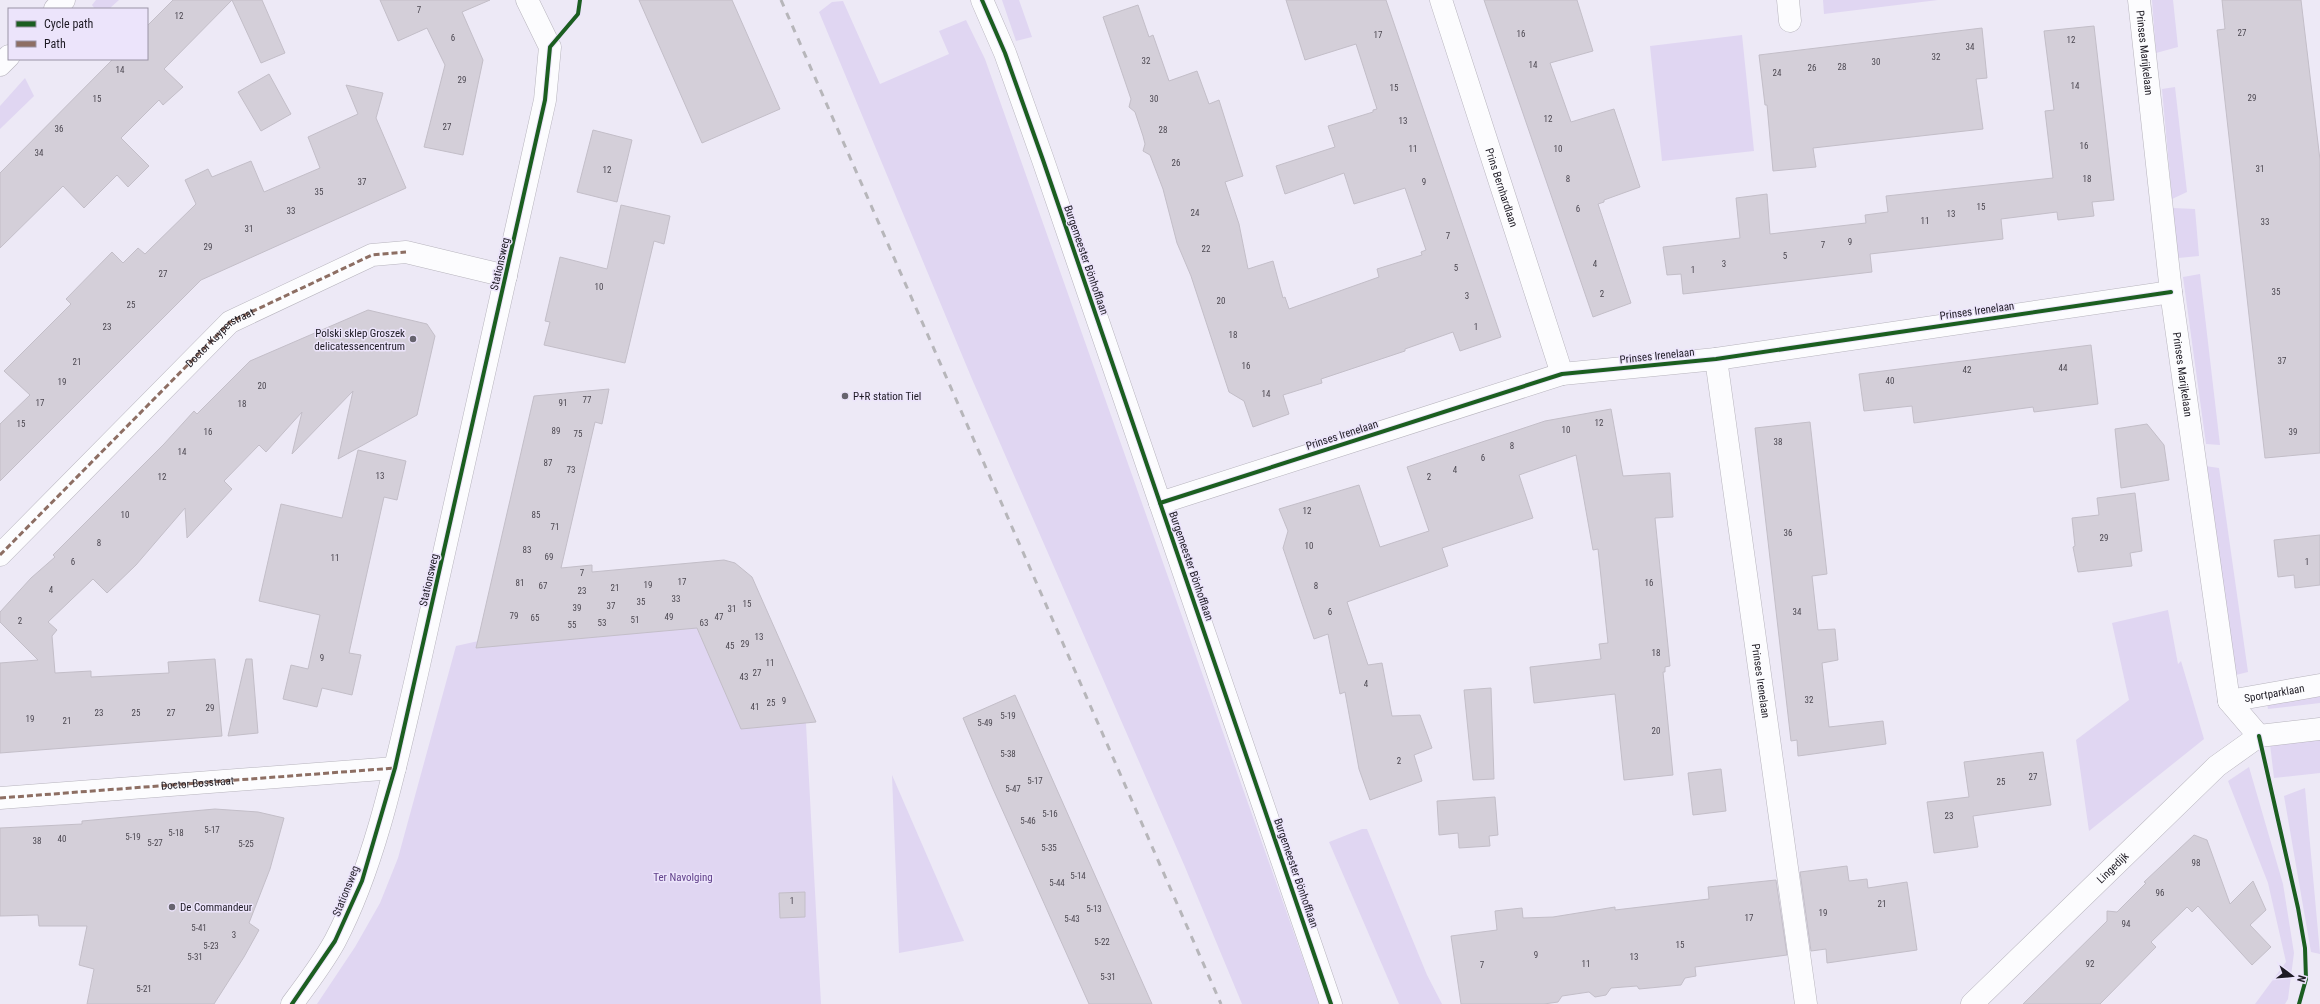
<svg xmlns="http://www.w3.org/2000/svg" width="2320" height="1004" font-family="'Roboto Condensed',sans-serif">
	<rect width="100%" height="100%" fill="#ede9f6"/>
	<g fill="#e0d6f2">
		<path d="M 96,0 L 119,0 L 109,9 L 95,9 L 92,5 Z"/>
		<path d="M 1002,0 L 1019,0 L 1032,37 L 1016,41 Z"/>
		<path d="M 1823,0 L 1938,0 L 1824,14 Z"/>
		<path d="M 2152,0 L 2173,0 L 2178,47 L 2156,53 Z"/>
		<path d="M 843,1 L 880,84 L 949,54 L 939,31 L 966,20 L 985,59 L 1319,1004 L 1242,1004 L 1185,867 L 972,379 L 819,12 L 832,2 Z"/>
		<path d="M 1742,35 L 1754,151 L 1662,161 L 1650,46 Z"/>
		<path d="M 25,78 L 34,96 L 0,129 L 0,106 Z"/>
		<path d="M 2175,87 L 2187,192 L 2172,199 L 2162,89 Z"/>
		<path d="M 2173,208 L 2195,209 L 2199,256 L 2178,258 Z"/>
		<path d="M 2200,274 L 2220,445 L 2206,444 L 2183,277 Z"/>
		<path d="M 2205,466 L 2219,468 L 2248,672 L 2232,676 Z"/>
		<path d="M 2168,610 L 2178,664 L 2181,661 L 2204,739 L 2089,831 L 2076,740 L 2129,700 L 2112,623 Z"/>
		<path d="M 713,622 L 805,705 L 821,1004 L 317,1004 L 355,947 L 380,903 L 398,858 L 456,646 L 483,640 Z"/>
		<path d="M 2320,689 L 2320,703 L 2268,709 L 2266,699 Z"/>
		<path d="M 2320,736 L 2320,773 L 2274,778 L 2270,744 Z"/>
		<path d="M 2249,767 L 2283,884 L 2294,953 L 2288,999 L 2285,1004 L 2255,1004 L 2286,962 L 2268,883 L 2228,781 Z"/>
		<path d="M 892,775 L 964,941 L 899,953 Z"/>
		<path d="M 2305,788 L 2320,954 L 2311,952 L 2284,796 Z"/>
		<path d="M 1362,829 L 1367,829 L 1427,975 L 1442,1004 L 1399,1004 L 1329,842 Z"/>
	</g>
	<g fill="#d4cfd9" stroke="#c3bec8">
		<path d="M 173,0 L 232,0 L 164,69 L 183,87 L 163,105 L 159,100 L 121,138 L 149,166 L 128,187 L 117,175 L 84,208 L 63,186 L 0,248 L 0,173 L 113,59 L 147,59 L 147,26 Z"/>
		<path d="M 232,0 L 262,0 L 285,53 L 261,63 Z"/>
		<path d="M 380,0 L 490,0 L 462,12 L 483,60 L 463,155 L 424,147 L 445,65 L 427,28 L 398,41 Z"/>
		<path d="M 639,0 L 732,0 L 780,109 L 702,143 Z"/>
		<path d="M 1286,0 L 1386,0 L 1501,337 L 1460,351 L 1453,332 L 1405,349 L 1405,351 L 1321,379 L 1322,383 L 1283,395 L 1289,414 L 1253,427 L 1244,401 L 1229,392 L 1191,276 L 1177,243 L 1163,189 L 1150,155 L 1143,151 L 1145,144 L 1143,136 L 1135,112 L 1129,107 L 1131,99 L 1103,17 L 1138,5 L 1149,37 L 1153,35 L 1169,81 L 1197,71 L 1209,104 L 1219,100 L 1243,176 L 1225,182 L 1239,224 L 1248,269 L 1273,261 L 1283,298 L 1285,297 L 1289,309 L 1379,277 L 1377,269 L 1422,255 L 1421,252 L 1426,250 L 1405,188 L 1354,204 L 1344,173 L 1285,194 L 1276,166 L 1335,147 L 1328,126 L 1373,112 L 1373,110 L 1377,109 L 1356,44 L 1305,60 Z"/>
		<path d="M 1484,0 L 1577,0 L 1593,51 L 1550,63 L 1571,122 L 1614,109 L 1640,187 L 1604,200 L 1604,202 L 1598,204 L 1631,303 L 1593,317 Z"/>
		<path d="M 2222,0 L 2301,0 L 2320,160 L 2320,453 L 2265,458 L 2217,30 L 2225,29 Z"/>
		<path d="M 2094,26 L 2114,200 L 2092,202 L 2094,216 L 2058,220 L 2057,212 L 2001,219 L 2003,239 L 1870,254 L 1872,272 L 1683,294 L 1681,274 L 1667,275 L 1663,247 L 1740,238 L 1736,198 L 1767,194 L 1770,234 L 1866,223 L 1865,215 L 1888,212 L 1886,196 L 2053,178 L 2045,111 L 2054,110 L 2044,31 Z"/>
		<path d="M 1982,28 L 1987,78 L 1976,79 L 1983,129 L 1813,148 L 1816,167 L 1773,171 L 1767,105 L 1765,105 L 1759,55 Z"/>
		<path d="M 269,74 L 291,114 L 261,131 L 238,92 Z"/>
		<path d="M 346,85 L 383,93 L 376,118 L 406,188 L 201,280 L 0,481 L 0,424 L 30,395 L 4,371 L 71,304 L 66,299 L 112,252 L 123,263 L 138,248 L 145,254 L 196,204 L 185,180 L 208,169 L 212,177 L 251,161 L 264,192 L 320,168 L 308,137 L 358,114 Z"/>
		<path d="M 593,130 L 632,140 L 617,202 L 577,192 Z"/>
		<path d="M 621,205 L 670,216 L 664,244 L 654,241 L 625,363 L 544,345 L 550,322 L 545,321 L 560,257 L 607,269 Z"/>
		<path d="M 368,310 L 427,324 L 435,336 L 417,415 L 338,459 L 353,391 L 292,454 L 302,412 L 266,452 L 259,445 L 224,481 L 232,489 L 187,538 L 185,508 L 136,565 L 107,593 L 93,579 L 48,622 L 57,630 L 52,636 L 55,673 L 91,671 L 91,677 L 169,673 L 168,662 L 215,659 L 222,736 L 0,753 L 0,663 L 38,660 L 0,622 L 0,612 L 31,578 L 55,557 L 53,555 L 164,444 L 194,411 L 197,414 L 250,361 Z"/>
		<path d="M 2091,345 L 2098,404 L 2034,412 L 2033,407 L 1914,423 L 1912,406 L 1864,411 L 1859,374 Z"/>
		<path d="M 609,389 L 602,424 L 595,422 L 561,568 L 592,565 L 592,572 L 724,560 L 735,563 L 752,577 L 816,722 L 741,729 L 697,628 L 476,648 L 534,396 Z"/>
		<path d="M 1611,409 L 1623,476 L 1670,473 L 1673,517 L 1655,518 L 1670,666 L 1665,667 L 1665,672 L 1663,672 L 1673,775 L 1624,780 L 1615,694 L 1534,703 L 1530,667 L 1601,659 L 1599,644 L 1608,643 L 1598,549 L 1593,550 L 1576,455 L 1519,475 L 1533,518 L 1442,548 L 1448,566 L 1347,602 L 1368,665 L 1382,663 L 1392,716 L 1420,715 L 1432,748 L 1414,755 L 1422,781 L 1370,800 L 1359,769 L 1345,692 L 1340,694 L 1328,634 L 1314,639 L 1283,548 L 1288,531 L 1279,509 L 1359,485 L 1380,547 L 1429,531 L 1407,467 L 1545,421 Z"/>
		<path d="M 1810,422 L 1827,574 L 1812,576 L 1818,630 L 1835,629 L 1838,660 L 1822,663 L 1829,727 L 1883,721 L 1886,744 L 1798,756 L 1797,740 L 1791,741 L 1755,428 Z"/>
		<path d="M 2147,424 L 2164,445 L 2169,480 L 2121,488 L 2115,429 Z"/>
		<path d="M 358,450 L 406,461 L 397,500 L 384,497 L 349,653 L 361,655 L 352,695 L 322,688 L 317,707 L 283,699 L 291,665 L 308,669 L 320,615 L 259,601 L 281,504 L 342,518 Z"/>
		<path d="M 2135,493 L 2142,551 L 2130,553 L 2132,566 L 2078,572 L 2073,547 L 2075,546 L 2072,518 L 2099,515 L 2097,498 Z"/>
		<path d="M 2320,535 L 2320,585 L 2295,588 L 2294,575 L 2278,577 L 2274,540 Z"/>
		<path d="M 246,659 L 252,659 L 258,733 L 228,736 Z"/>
		<path d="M 1491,688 L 1494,779 L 1473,780 L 1464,690 Z"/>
		<path d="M 1015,695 L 1152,1004 L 1089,1004 L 993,789 L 963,718 Z"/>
		<path d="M 2043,752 L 2051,805 L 1973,816 L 1978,847 L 1934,853 L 1927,802 L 1969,797 L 1964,762 Z"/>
		<path d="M 1721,769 L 1726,811 L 1693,815 L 1688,773 Z"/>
		<path d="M 1495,797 L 1498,835 L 1489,836 L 1490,846 L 1459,848 L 1458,833 L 1439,835 L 1437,801 Z"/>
		<path d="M 215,809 L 258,812 L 284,818 L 270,869 L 249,923 L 259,930 L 244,957 L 214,1004 L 87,1004 L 94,969 L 79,965 L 87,926 L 39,926 L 38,915 L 0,916 L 0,828 L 82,824 L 82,821 Z"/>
		<path d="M 2194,835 L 2207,840 L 2230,904 L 2253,881 L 2266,910 L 2250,925 L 2271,947 L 2252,965 L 2198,906 L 2192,912 L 2187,907 L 2151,942 L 2156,947 L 2100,1004 L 2023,1004 L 2107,921 L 2107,911 L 2117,912 L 2146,883 L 2144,882 Z"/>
		<path d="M 1847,866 L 1849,881 L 1867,879 L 1868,888 L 1907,882 L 1917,950 L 1827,963 L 1826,949 L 1811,951 L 1800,872 Z"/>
		<path d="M 1776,880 L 1787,955 L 1695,967 L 1696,976 L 1685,978 L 1681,985 L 1639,989 L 1637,986 L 1611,988 L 1606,995 L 1595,997 L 1589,992 L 1562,996 L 1558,1002 L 1544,1004 L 1461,1004 L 1451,936 L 1497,930 L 1495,911 L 1522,908 L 1523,918 L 1553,917 L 1615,907 L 1615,910 L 1709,899 L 1708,887 Z"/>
		<path d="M 805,892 L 805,917 L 780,918 L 779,893 Z"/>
	</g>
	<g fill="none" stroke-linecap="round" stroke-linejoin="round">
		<g stroke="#b7b4bd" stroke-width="23">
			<g id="minor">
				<path d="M 982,0 L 1005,53 L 1043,160 L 1331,1004"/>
				<path id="s1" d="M 1441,0 L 1562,374"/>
				<path d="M 1788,0 L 1790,21"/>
				<path id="s2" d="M 2139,0 L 2171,292 L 2229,701 L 2259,736"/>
				<path d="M 55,9 L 64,0"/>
				<path d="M 0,65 L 9,56"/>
				<path id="s3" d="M 1716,359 L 1806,1004"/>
				<path d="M 1160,503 L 1562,374 L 1716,359 L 2171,292"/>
				<path d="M 0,555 L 230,322 L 372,255 L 406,252 L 506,276"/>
				<path id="s4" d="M 2229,701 L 2320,685"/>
				<path d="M 0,798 L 395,768"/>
				<path d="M 292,1004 C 307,984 323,963 335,941 C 376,863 397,760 417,674 L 545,100 L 550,47 L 527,0"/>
				<path id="s5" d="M 1972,1004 L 2217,766 L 2259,736 L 2320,729"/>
			</g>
		</g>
		<use href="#minor" stroke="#fcfcfe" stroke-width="22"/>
		<path stroke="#b7b6ba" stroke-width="3" stroke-dasharray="7 7" stroke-linecap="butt" d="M 781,0 L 1221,1004"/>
		<g stroke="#8d6e63" stroke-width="3" stroke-dasharray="6 3" stroke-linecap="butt">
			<path id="s6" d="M 0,555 L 230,322 L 372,255 L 406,252"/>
			<path id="s7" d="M 0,798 L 395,768"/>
		</g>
		<g stroke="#ece4fb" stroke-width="6">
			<g id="cycleway">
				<path d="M 982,0 L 1005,53 L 1043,160 L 1331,1004"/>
				<path d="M 1160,503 L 1562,374 L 1716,359 L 2171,292"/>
				<path d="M 2259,736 L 2298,908 L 2305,948 L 2306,979 L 2299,1004"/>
				<path d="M 292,1004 L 335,941 L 362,881 L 395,768 L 545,100 L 550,47 L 578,14 L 580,0"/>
			</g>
		</g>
		<use href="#cycleway" stroke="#1b5e20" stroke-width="4"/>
	</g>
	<g fill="#66636e" stroke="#ece4fb" stroke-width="1.5">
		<circle cx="413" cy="339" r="4"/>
		<circle cx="845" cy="396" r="4"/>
		<circle cx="172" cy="907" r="4"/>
	</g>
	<g text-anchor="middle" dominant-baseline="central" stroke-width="3" stroke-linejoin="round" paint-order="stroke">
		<g font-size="9" fill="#4c4851">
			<text x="419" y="10">7</text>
			<text x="179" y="16">12</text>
			<text x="2242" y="33">27</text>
			<text x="1521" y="34">16</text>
			<text x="1378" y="35">17</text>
			<text x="453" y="38">6</text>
			<text x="2071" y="40">12</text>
			<text x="1970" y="47">34</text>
			<text x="1936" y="57">32</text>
			<text x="1146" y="61">32</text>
			<text x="1876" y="62">30</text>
			<text x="1533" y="65">14</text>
			<text x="1842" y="67">28</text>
			<text x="1812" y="68">26</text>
			<text x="120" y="70">14</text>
			<text x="1777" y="73">24</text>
			<text x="462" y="80">29</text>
			<text x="2075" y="86">14</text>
			<text x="1394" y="88">15</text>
			<text x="2252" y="98">29</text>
			<text x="97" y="99">15</text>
			<text x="1154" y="99">30</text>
			<text x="1548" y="119">12</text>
			<text x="1403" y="121">13</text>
			<text x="447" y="127">27</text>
			<text x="59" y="129">36</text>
			<text x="1163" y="130">28</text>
			<text x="2084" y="146">16</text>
			<text x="1413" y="149">11</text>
			<text x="1558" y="149">10</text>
			<text x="39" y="153">34</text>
			<text x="1176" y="163">26</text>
			<text x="2260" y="169">31</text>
			<text x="607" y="170">12</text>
			<text x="1568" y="179">8</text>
			<text x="2087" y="179">18</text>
			<text x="362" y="182">37</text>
			<text x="1424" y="182">9</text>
			<text x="319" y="192">35</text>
			<text x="1981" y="207">15</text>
			<text x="1578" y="209">6</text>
			<text x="291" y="211">33</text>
			<text x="1195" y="213">24</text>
			<text x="1951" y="214">13</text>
			<text x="1925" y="221">11</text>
			<text x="2265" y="222">33</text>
			<text x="249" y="229">31</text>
			<text x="1448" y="236">7</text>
			<text x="1850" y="242">9</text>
			<text x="1823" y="245">7</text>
			<text x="208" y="247">29</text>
			<text x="1206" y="249">22</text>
			<text x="1785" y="256">5</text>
			<text x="1595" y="264">4</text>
			<text x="1724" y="264">3</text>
			<text x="1456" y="268">5</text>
			<text x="1693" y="270">1</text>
			<text x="163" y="274">27</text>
			<text x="599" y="287">10</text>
			<text x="2276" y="292">35</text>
			<text x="1602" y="294">2</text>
			<text x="1467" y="296">3</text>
			<text x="1221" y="301">20</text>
			<text x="131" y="305">25</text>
			<text x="107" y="327">23</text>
			<text x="1476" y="327">1</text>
			<text x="1233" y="335">18</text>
			<text x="2282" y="361">37</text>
			<text x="77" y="362">21</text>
			<text x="1246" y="366">16</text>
			<text x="2063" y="368">44</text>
			<text x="1967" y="370">42</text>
			<text x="1890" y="381">40</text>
			<text x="62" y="382">19</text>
			<text x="262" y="386">20</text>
			<text x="1266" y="394">14</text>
			<text x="587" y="400">77</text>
			<text x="40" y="403">17</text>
			<text x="563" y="403">91</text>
			<text x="242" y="404">18</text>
			<text x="1599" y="423">12</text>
			<text x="21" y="424">15</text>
			<text x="1566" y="430">10</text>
			<text x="556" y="431">89</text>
			<text x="208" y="432">16</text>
			<text x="2293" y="432">39</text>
			<text x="578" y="434">75</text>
			<text x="1778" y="442">38</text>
			<text x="1512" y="446">8</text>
			<text x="182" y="452">14</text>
			<text x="1483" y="458">6</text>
			<text x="548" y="463">87</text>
			<text x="571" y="470">73</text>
			<text x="1455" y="470">4</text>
			<text x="380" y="476">13</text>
			<text x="162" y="477">12</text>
			<text x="1429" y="477">2</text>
			<text x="1307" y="511">12</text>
			<text x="125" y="515">10</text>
			<text x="536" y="515">85</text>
			<text x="555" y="527">71</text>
			<text x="1788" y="533">36</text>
			<text x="2104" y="538">29</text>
			<text x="99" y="543">8</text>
			<text x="1309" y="546">10</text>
			<text x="527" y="550">83</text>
			<text x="549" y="557">69</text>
			<text x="335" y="558">11</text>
			<text x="73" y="562">6</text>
			<text x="2307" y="562">1</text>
			<text x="582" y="573">7</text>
			<text x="682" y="582">17</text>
			<text x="520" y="583">81</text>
			<text x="1649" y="583">16</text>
			<text x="648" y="585">19</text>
			<text x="543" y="586">67</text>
			<text x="1316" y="586">8</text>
			<text x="615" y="588">21</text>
			<text x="51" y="590">4</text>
			<text x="582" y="591">23</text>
			<text x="676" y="599">33</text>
			<text x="641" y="602">35</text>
			<text x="747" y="604">15</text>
			<text x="611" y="606">37</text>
			<text x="577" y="608">39</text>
			<text x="732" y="609">31</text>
			<text x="1330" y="612">6</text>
			<text x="1797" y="612">34</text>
			<text x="514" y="616">79</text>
			<text x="669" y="617">49</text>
			<text x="719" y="617">47</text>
			<text x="535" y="618">65</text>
			<text x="635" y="620">51</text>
			<text x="20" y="621">2</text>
			<text x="602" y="623">53</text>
			<text x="704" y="623">63</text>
			<text x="572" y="625">55</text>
			<text x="759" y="637">13</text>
			<text x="745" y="644">29</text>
			<text x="730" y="646">45</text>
			<text x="1656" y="653">18</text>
			<text x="322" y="658">9</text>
			<text x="770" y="663">11</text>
			<text x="757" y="673">27</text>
			<text x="744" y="677">43</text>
			<text x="1366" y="684">4</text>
			<text x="1809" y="700">32</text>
			<text x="784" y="701">9</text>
			<text x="771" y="703">25</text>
			<text x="755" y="707">41</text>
			<text x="210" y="708">29</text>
			<text x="99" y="713">23</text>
			<text x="136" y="713">25</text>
			<text x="171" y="713">27</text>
			<text x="1008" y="716">5-19</text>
			<text x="30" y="719">19</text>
			<text x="67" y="721">21</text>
			<text x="985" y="723">5-49</text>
			<text x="1656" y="731">20</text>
			<text x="1008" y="754">5-38</text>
			<text x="1399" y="761">2</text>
			<text x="2033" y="777">27</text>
			<text x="1035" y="781">5-17</text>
			<text x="2001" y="782">25</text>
			<text x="1013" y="789">5-47</text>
			<text x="1050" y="814">5-16</text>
			<text x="1949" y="816">23</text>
			<text x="1028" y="821">5-46</text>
			<text x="212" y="830">5-17</text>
			<text x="176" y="833">5-18</text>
			<text x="133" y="837">5-19</text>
			<text x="62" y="839">40</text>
			<text x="37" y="841">38</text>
			<text x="155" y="843">5-27</text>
			<text x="246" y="844">5-25</text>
			<text x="1049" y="848">5-35</text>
			<text x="2196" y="863">98</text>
			<text x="1078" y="876">5-14</text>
			<text x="1057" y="883">5-44</text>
			<text x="2160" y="893">96</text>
			<text x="792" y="901">1</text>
			<text x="1882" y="904">21</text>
			<text x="1094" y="909">5-13</text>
			<text x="1823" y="913">19</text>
			<text x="1749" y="918">17</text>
			<text x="1072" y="919">5-43</text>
			<text x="2126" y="924">94</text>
			<text x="199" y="928">5-41</text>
			<text x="234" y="935">3</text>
			<text x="1102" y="942">5-22</text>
			<text x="1680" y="945">15</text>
			<text x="211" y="946">5-23</text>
			<text x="1536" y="955">9</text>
			<text x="195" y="957">5-31</text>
			<text x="1634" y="957">13</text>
			<text x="1586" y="964">11</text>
			<text x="2090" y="964">92</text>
			<text x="1482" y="965">7</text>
			<text x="1108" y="977">5-31</text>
			<text x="144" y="989">5-21</text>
		</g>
		<g font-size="11" fill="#1e1b24" stroke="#ece4fb">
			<text stroke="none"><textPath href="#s2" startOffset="53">Prinses Marijkelaan</textPath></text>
			<text stroke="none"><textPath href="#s1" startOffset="197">Prins Bernhardlaan</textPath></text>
			<text transform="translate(1086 260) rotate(71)">Burgemeester Bönhofflaan</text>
			<text transform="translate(500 264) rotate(-77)">Stationsweg</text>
			<text transform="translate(1977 311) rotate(-8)">Prinses Irenelaan</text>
			<text stroke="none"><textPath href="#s6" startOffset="310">Doctor Kuyperstraat</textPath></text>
			<text transform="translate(1657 356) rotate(-6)">Prinses Irenelaan</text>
			<text stroke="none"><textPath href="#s2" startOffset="377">Prinses Marijkelaan</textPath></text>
			<text transform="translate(1342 435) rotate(-18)">Prinses Irenelaan</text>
			<text transform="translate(1191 566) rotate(71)">Burgemeester Bönhofflaan</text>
			<text transform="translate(429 580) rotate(-77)">Stationsweg</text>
			<text stroke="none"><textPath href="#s3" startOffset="325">Prinses Irenelaan</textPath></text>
			<text stroke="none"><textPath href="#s4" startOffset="46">Sportparklaan</textPath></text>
			<text stroke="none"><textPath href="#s7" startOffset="198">Doctor Bosstraat</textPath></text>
			<text stroke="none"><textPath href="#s5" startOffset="196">Lingedijk</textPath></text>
			<text transform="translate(1296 873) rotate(71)">Burgemeester Bönhofflaan</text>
			<text transform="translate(346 891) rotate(-68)">Stationsweg</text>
		</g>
		<g font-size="11" fill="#1e1b24" stroke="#ece4fb" text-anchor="start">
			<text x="405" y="333" text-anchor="end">Polski sklep Groszek<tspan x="405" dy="13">delicatessencentrum</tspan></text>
			<text x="853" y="396">P+R station Tiel</text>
			<text x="180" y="907">De Commandeur</text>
		</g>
		<g font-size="11" fill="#61418b" stroke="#ece4fb">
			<text x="683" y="877">Ter Navolging</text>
		</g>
	</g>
	<rect x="8" y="8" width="140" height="52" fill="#ece4fb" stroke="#9a94a5"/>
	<rect x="16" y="21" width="20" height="6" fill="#1b5e20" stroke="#9a94a5"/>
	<text x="44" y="28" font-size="12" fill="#1e1b24">Cycle path</text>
	<rect x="16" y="41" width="20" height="6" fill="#8d6e63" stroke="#9a94a5"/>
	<text x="44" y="48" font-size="12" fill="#1e1b24">Path</text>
	<g transform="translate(2292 976) rotate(106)" stroke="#ece4fb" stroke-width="3" paint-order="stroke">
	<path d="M0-3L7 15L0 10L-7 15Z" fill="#1e1b24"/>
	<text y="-6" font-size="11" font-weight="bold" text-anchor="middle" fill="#1e1b24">N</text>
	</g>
</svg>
